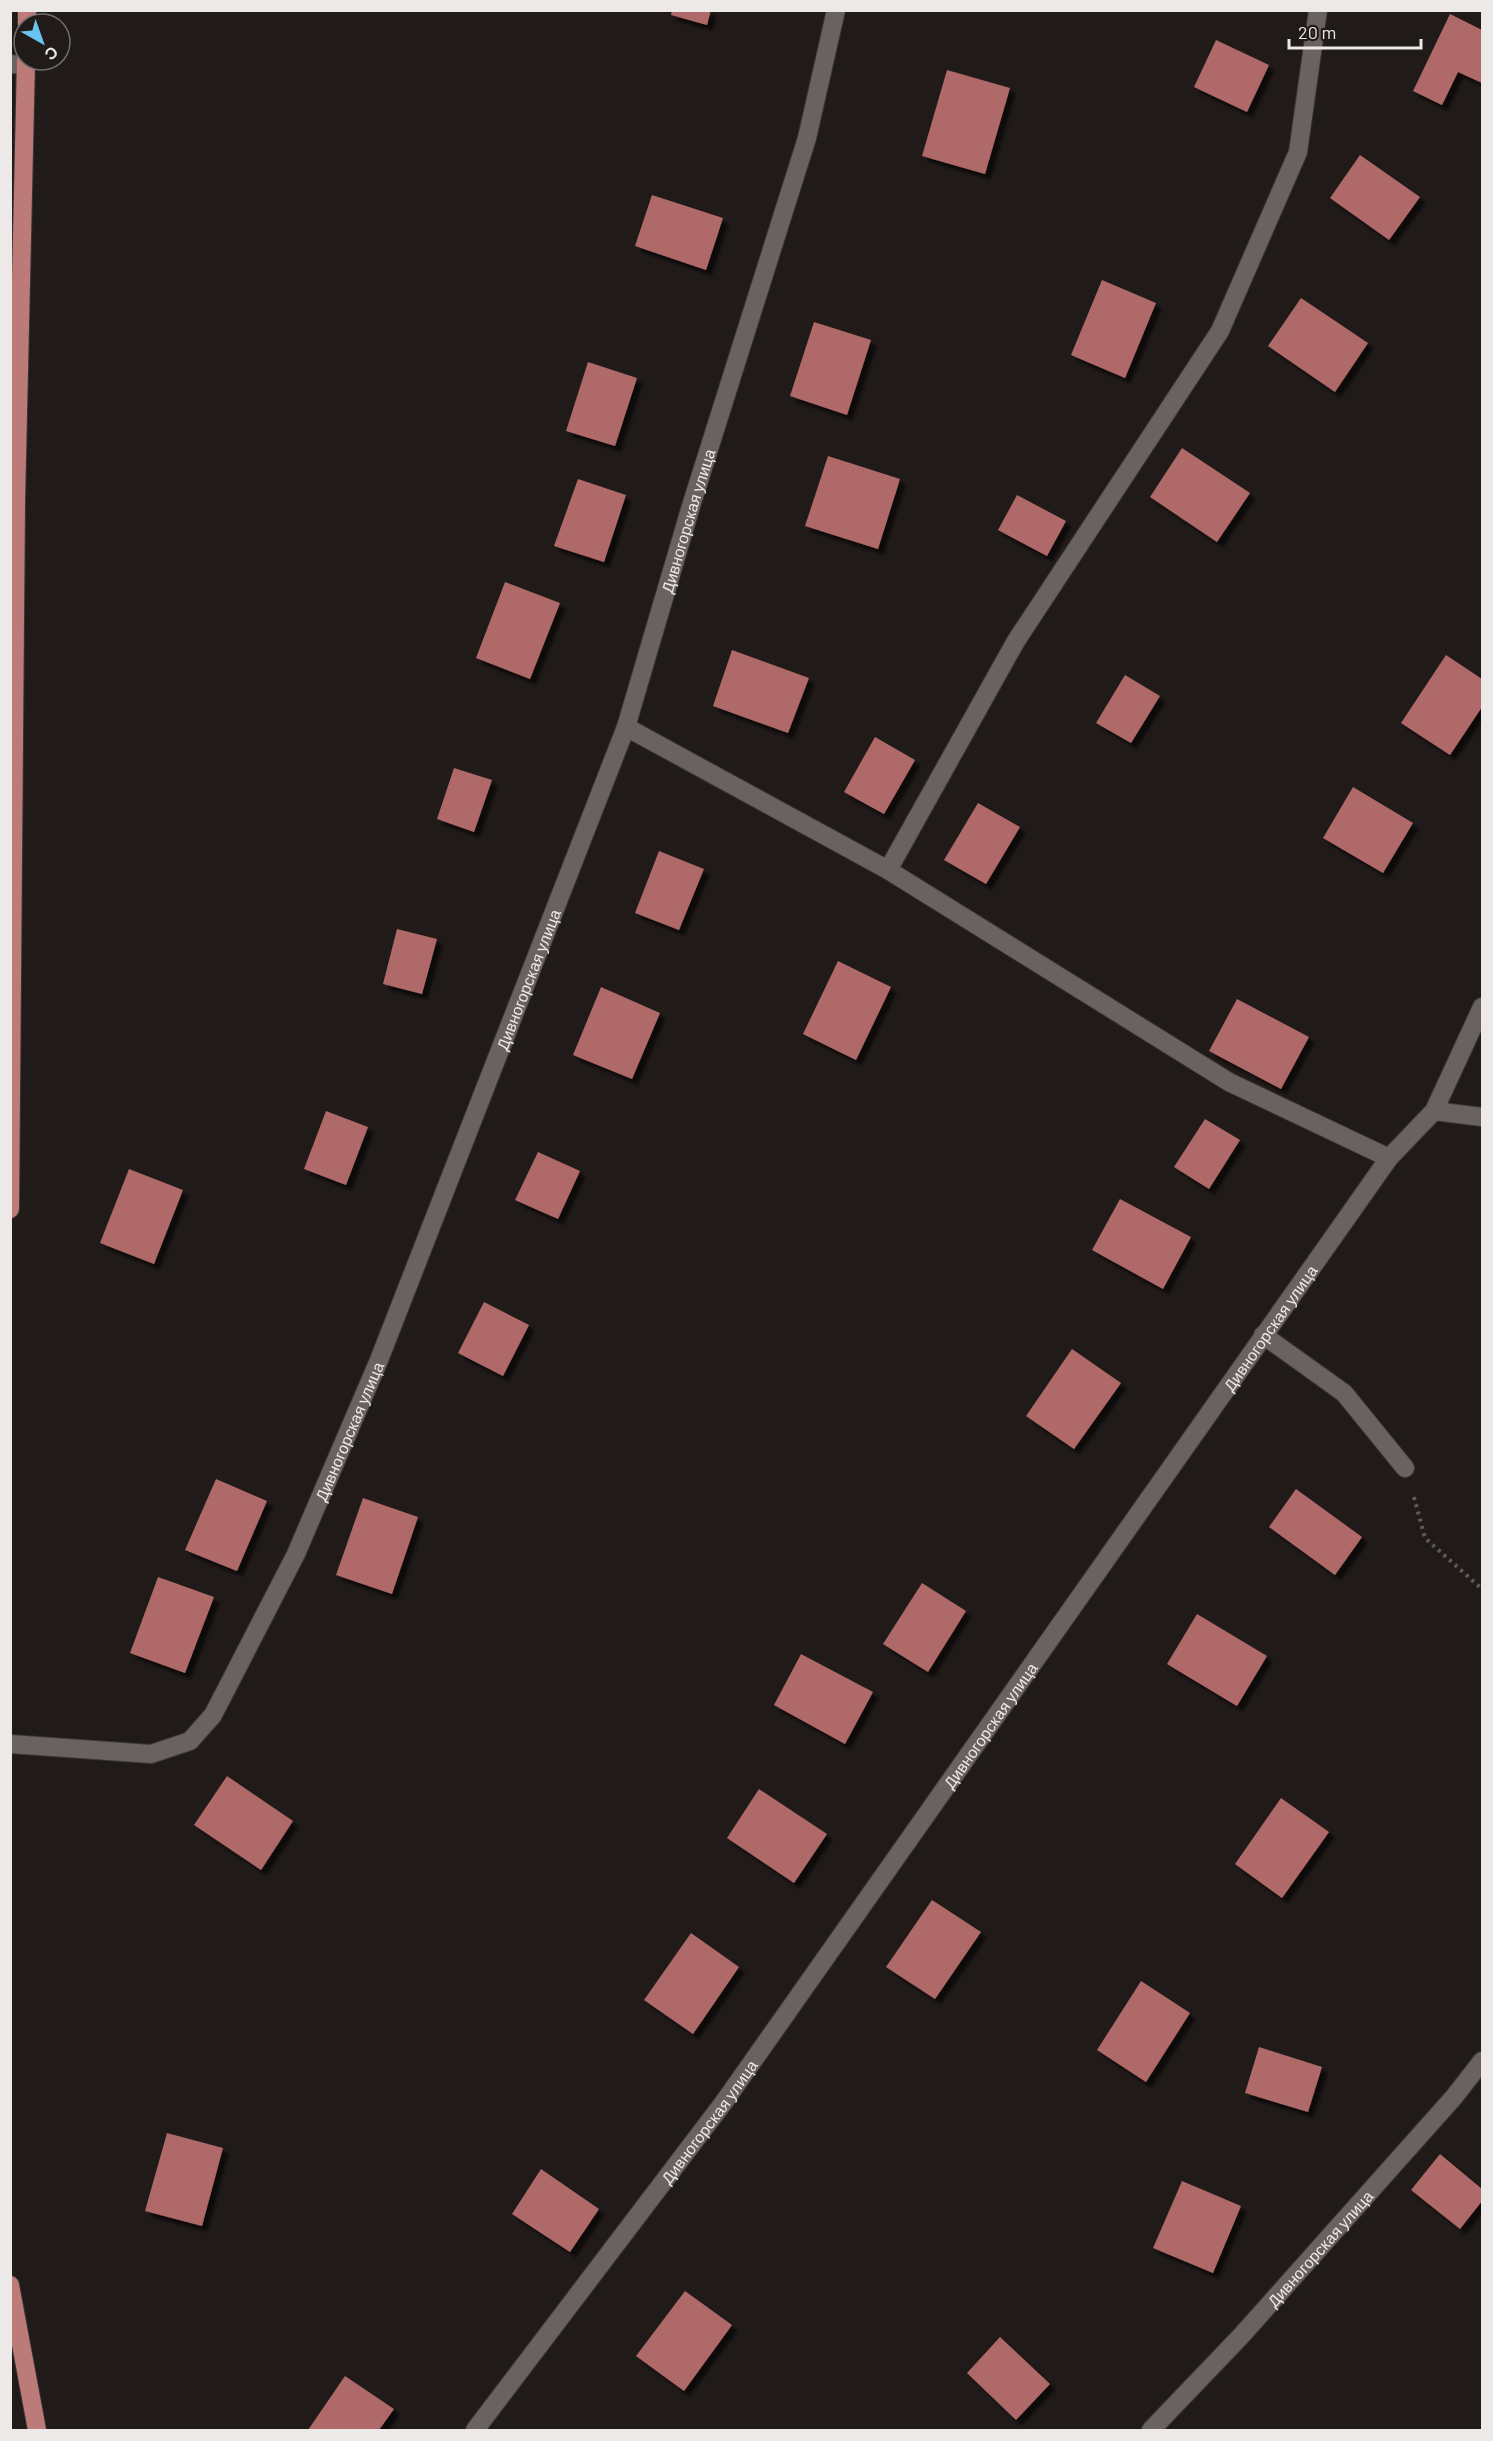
<svg xmlns="http://www.w3.org/2000/svg" width="1493" height="2441" font-family="Barlow,sans-serif">
	<defs>
		<filter id="shadow"><feDropShadow dx="5.5" dy="5.5" stdDeviation="1.5" flood-color="#0009"/></filter>
	</defs>
	<rect width="100%" height="100%" fill="#201a19"/>
	<g fill="#af6967" filter="url(#shadow)">
		<path d="M 672,10 L 711,10 L 707,25 L 671,15 Z"/>
		<path d="M 1450,14 L 1482,30 L 1482,83 L 1458,72 L 1442,105 L 1413,91 Z"/>
		<path d="M 1216,40 L 1269,65 L 1247,112 L 1194,87 Z"/>
		<path d="M 947,70 L 1010,88 L 985,174 L 922,156 Z"/>
		<path d="M 1360,155 L 1420,197 L 1389,240 L 1330,198 Z"/>
		<path d="M 652,195 L 723,218 L 706,270 L 635,246 Z"/>
		<path d="M 1102,280 L 1156,303 L 1125,378 L 1071,355 Z"/>
		<path d="M 1301,298 L 1368,343 L 1335,392 L 1268,346 Z"/>
		<path d="M 814,322 L 871,340 L 847,415 L 790,396 Z"/>
		<path d="M 588,362 L 637,378 L 615,446 L 566,431 Z"/>
		<path d="M 1182,448 L 1250,493 L 1217,542 L 1150,497 Z"/>
		<path d="M 828,456 L 900,479 L 878,549 L 805,526 Z"/>
		<path d="M 578,479 L 626,495 L 604,562 L 554,546 Z"/>
		<path d="M 1017,495 L 1066,521 L 1047,556 L 998,530 Z"/>
		<path d="M 505,582 L 560,603 L 530,679 L 476,658 Z"/>
		<path d="M 732,650 L 809,678 L 788,733 L 713,706 Z"/>
		<path d="M 1446,655 L 1482,679 L 1482,707 L 1450,755 L 1401,723 Z"/>
		<path d="M 1125,675 L 1160,696 L 1131,743 L 1096,723 Z"/>
		<path d="M 875,737 L 915,760 L 884,814 L 844,792 Z"/>
		<path d="M 454,768 L 492,780 L 474,832 L 437,819 Z"/>
		<path d="M 1353,787 L 1413,823 L 1383,873 L 1323,838 Z"/>
		<path d="M 978,803 L 1020,827 L 986,884 L 944,860 Z"/>
		<path d="M 659,851 L 704,869 L 679,930 L 635,913 Z"/>
		<path d="M 397,929 L 437,939 L 422,994 L 383,984 Z"/>
		<path d="M 838,961 L 891,987 L 856,1060 L 803,1034 Z"/>
		<path d="M 601,987 L 660,1013 L 632,1079 L 573,1055 Z"/>
		<path d="M 1237,999 L 1309,1037 L 1281,1089 L 1209,1051 Z"/>
		<path d="M 326,1111 L 368,1127 L 346,1185 L 304,1169 Z"/>
		<path d="M 1205,1119 L 1240,1140 L 1209,1189 L 1174,1167 Z"/>
		<path d="M 538,1152 L 580,1171 L 558,1219 L 515,1200 Z"/>
		<path d="M 129,1169 L 183,1190 L 154,1264 L 100,1243 Z"/>
		<path d="M 1120,1199 L 1191,1237 L 1163,1289 L 1092,1250 Z"/>
		<path d="M 484,1302 L 529,1325 L 503,1376 L 458,1353 Z"/>
		<path d="M 1072,1349 L 1121,1383 L 1074,1449 L 1026,1416 Z"/>
		<path d="M 216,1479 L 267,1501 L 237,1571 L 185,1550 Z"/>
		<path d="M 1296,1489 L 1362,1537 L 1335,1575 L 1269,1527 Z"/>
		<path d="M 363,1498 L 418,1517 L 392,1594 L 336,1575 Z"/>
		<path d="M 158,1577 L 214,1597 L 185,1673 L 130,1653 Z"/>
		<path d="M 922,1583 L 966,1611 L 928,1672 L 883,1644 Z"/>
		<path d="M 1197,1614 L 1267,1656 L 1237,1706 L 1167,1664 Z"/>
		<path d="M 801,1654 L 873,1692 L 845,1744 L 774,1705 Z"/>
		<path d="M 227,1776 L 293,1821 L 261,1870 L 194,1825 Z"/>
		<path d="M 759,1789 L 827,1834 L 794,1883 L 727,1838 Z"/>
		<path d="M 1281,1798 L 1329,1832 L 1282,1898 L 1235,1864 Z"/>
		<path d="M 932,1900 L 981,1932 L 935,1999 L 886,1967 Z"/>
		<path d="M 691,1933 L 739,1967 L 693,2034 L 644,2000 Z"/>
		<path d="M 1141,1981 L 1190,2013 L 1146,2082 L 1097,2050 Z"/>
		<path d="M 1259,2047 L 1322,2067 L 1308,2112 L 1245,2093 Z"/>
		<path d="M 167,2133 L 223,2148 L 202,2226 L 145,2211 Z"/>
		<path d="M 1440,2154 L 1482,2189 L 1482,2201 L 1460,2229 L 1411,2190 Z"/>
		<path d="M 541,2169 L 599,2209 L 570,2252 L 512,2214 Z"/>
		<path d="M 1182,2181 L 1241,2206 L 1213,2273 L 1153,2248 Z"/>
		<path d="M 685,2291 L 732,2325 L 684,2391 L 636,2356 Z"/>
		<path d="M 1000,2337 L 1050,2384 L 1016,2420 L 967,2373 Z"/>
		<path d="M 345,2376 L 394,2409 L 379,2430 L 308,2430 Z"/>
	</g>
	<g fill="none" stroke-linecap="round" stroke-linejoin="round">
		<g stroke="#3b3737" stroke-width="20">
			<g id="minor">
				<path d="M 10,64 L 26,65"/>
				<path d="M 626,727 L 888,870 L 1229,1082 L 1389,1158"/>
				<path d="M 888,870 L 1016,641 L 1220,331 L 1298,152 L 1318,10"/>
				<path d="M 1434,1111 L 1482,1117"/>
				<path d="M 1263,1335 L 1344,1393 L 1405,1468"/>
				<path id="s1" d="M 10,1744 L 151,1754 L 190,1741 L 213,1715 L 296,1554 L 379,1360 L 626,727 L 691,506 L 807,138 L 836,10"/>
				<path id="s2" d="M 475,2430 L 724,2102 L 1389,1158 L 1434,1111 L 1482,1007"/>
				<path id="s3" d="M 1151,2430 L 1241,2336 L 1454,2097 L 1482,2061"/>
			</g>
		</g>
		<g stroke="#3b3737" stroke-width="20">
			<g id="major">
				<path d="M 27,24 L 27,10"/>
				<path d="M 10,1209 L 16,502 L 26,60"/>
				<path d="M 10,2285 L 37,2430"/>
			</g>
		</g>
		<path stroke="#5f5a59" stroke-width="4" stroke-dasharray="3 4.5" stroke-linecap="butt" d="M 1414,1497 L 1425,1538 L 1482,1589"/>
		<use href="#minor" stroke="#6a6262" stroke-width="18"/>
		<use href="#major" stroke="#bc7b79" stroke-width="18"/>
	</g>
	<g text-anchor="middle" dominant-baseline="central" stroke-width="6" stroke-linejoin="round" paint-order="stroke">
		<g font-size="16" fill="#ede9e8" stroke="#201a19">
			<text stroke="none"><textPath href="#s1" startOffset="1504">Дивногорская улица</textPath></text>
			<text stroke="none"><textPath href="#s1" startOffset="1018">Дивногорская улица</textPath></text>
			<text stroke="none"><textPath href="#s2" startOffset="1359">Дивногорская улица</textPath></text>
			<text stroke="none"><textPath href="#s1" startOffset="532">Дивногорская улица</textPath></text>
			<text stroke="none"><textPath href="#s2" startOffset="873">Дивногорская улица</textPath></text>
			<text stroke="none"><textPath href="#s2" startOffset="387">Дивногорская улица</textPath></text>
			<text stroke="none"><textPath href="#s3" startOffset="248">Дивногорская улица</textPath></text>
		</g>
	</g>
	<rect width="1493" height="2441" fill="none" stroke="#ede9e8" stroke-width="24"/>
	<g transform="translate(42 42) rotate(140)"><circle r="28" fill="#201a19" stroke="#726d6c" stroke-width="1.5"/>
	<path d="M0-4.5L10 22L0 15L-10 22Z" fill="#69c3f1"/>
	<text y="-9" font-size="16" font-weight="bold" text-anchor="middle" fill="#ede9e8">С</text>
	</g>
	<path d="M1289 39v9h132v-9" fill="none" stroke="#ede9e8" stroke-width="3"/>
	<text x="1298" y="39" font-size="18" fill="#ede9e8" stroke="#201a19" stroke-width="4.5" paint-order="stroke">20 m</text>
</svg>
